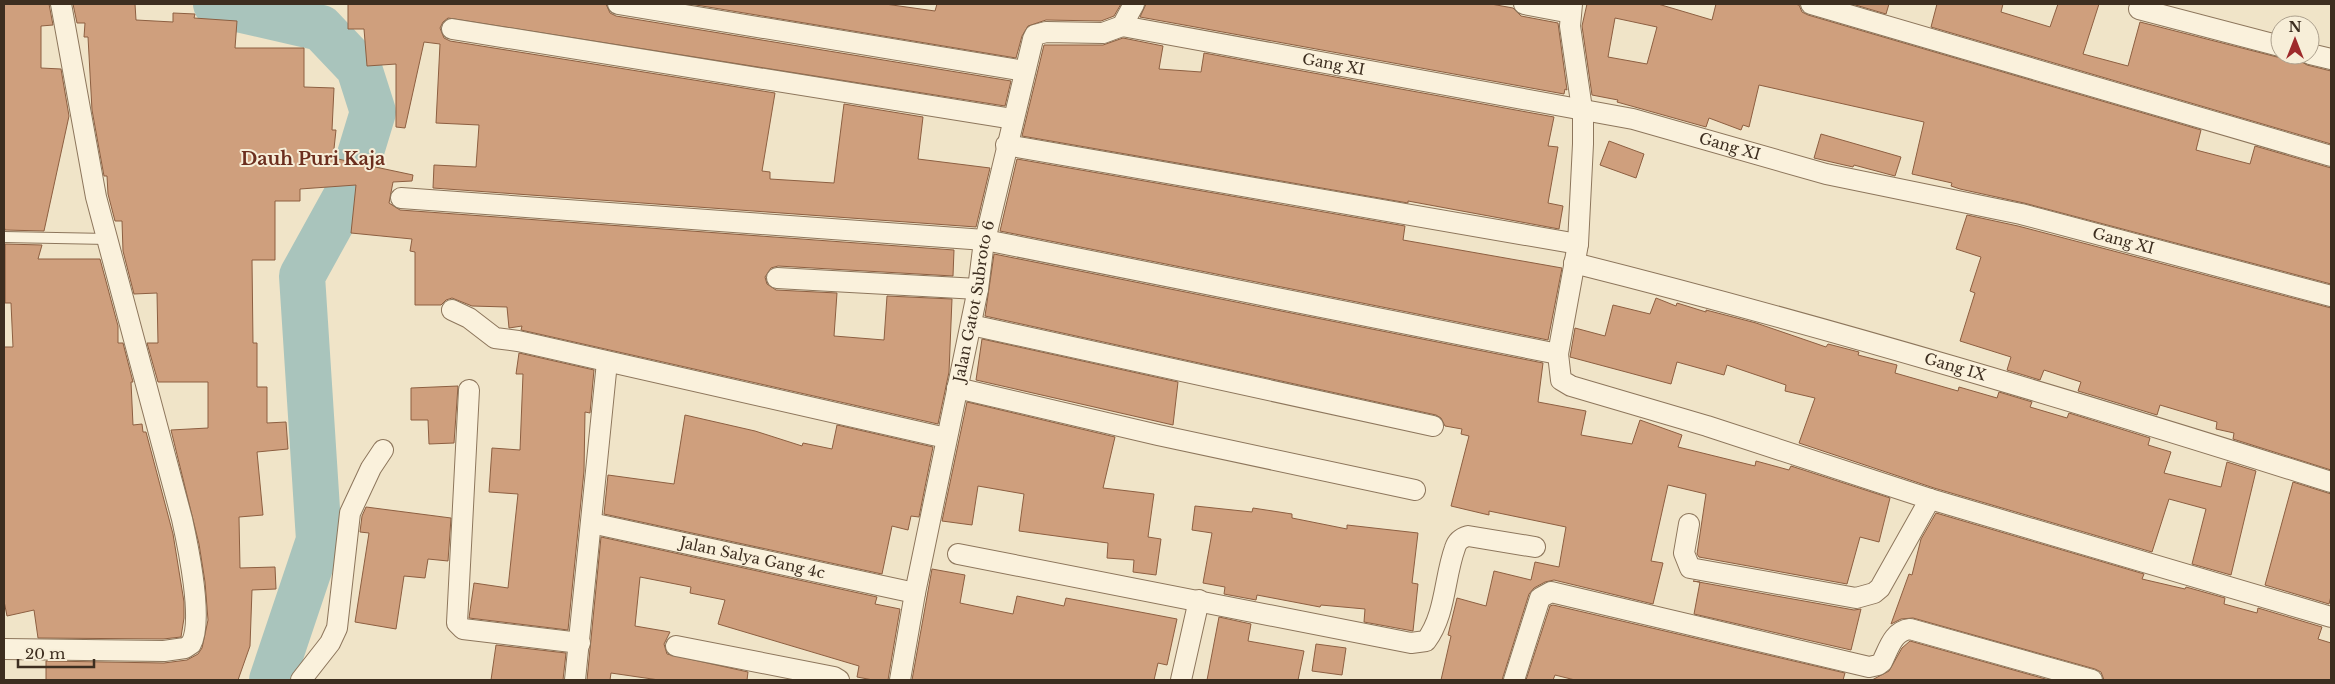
<svg xmlns="http://www.w3.org/2000/svg" width="2335" height="684" font-family="'Libre Baskerville',serif">
<style>
.lines{fill:none;stroke-linecap:round;stroke-linejoin:round}
.river{stroke:#a9c4bc;stroke-width:46}
.building{fill:#cf9f7d;stroke:#8d5f41;fill-rule:evenodd}
.lane-casing{stroke:#8d765c;stroke-width:12}
.street-casing{stroke:#8d765c;stroke-width:22}
.lane{stroke:#faf1dc;stroke-width:10}
.street{stroke:#faf1dc;stroke-width:20}
.labels{text-anchor:middle;stroke-width:4;stroke-linejoin:round;paint-order:stroke}
.street-label{font-size:15px;fill:#3d2e20;stroke:#f7eed8}
.quarter-label{font-size:18px;font-weight:bold;fill:#6b2e1e;stroke:#f7eed8}
</style>
<rect width="100%" height="100%" fill="#f0e4c8"/>
<g class="lines">
<path class="river" d="M 216,4 L 321,28 L 359,68 L 373,112 L 349,191 L 302,276 L 319,540 L 272,680"/>
</g>
<g class="building">
<path d="M 4,4 L 49,4 L 53,25 L 41,26 L 41,68 L 61,69 L 69,116 L 44,231 L 5,230 L 4,226 Z"/>
<path d="M 73,4 L 135,4 L 136,20 L 173,22 L 173,13 L 195,14 L 194,18 L 237,21 L 235,48 L 304,48 L 304,87 L 334,88 L 332,130 L 336,130 L 333,158 L 413,175 L 412,181 L 393,182 L 389,203 L 400,210 L 954,250 L 953,276 L 778,266 L 771,268 L 765,277 L 767,284 L 776,290 L 837,293 L 834,336 L 884,340 L 887,296 L 952,299 L 949,372 L 938,424 L 521,330 L 522,326 L 509,328 L 507,307 L 472,306 L 452,298 L 446,300 L 441,305 L 415,305 L 415,252 L 410,251 L 412,239 L 351,233 L 356,185 L 300,189 L 300,201 L 275,201 L 275,260 L 252,260 L 253,343 L 257,343 L 257,387 L 267,387 L 267,423 L 286,422 L 288,449 L 257,452 L 263,515 L 239,517 L 240,568 L 275,567 L 276,589 L 252,590 L 250,646 L 238,680 L 46,680 L 46,661 L 164,663 L 187,660 L 198,654 L 202,648 L 208,620 L 205,582 L 199,544 L 171,430 L 208,428 L 208,382 L 158,382 L 147,343 L 158,343 L 157,293 L 134,294 L 123,251 L 122,221 L 115,221 L 108,194 L 107,176 L 104,176 L 92,110 L 88,37 L 84,37 L 85,23 L 77,23 Z"/>
<path d="M 348,4 L 606,4 L 610,13 L 616,16 L 1011,81 L 1005,106 L 448,18 L 443,22 L 440,28 L 444,38 L 450,41 L 775,93 L 762,171 L 770,172 L 770,179 L 834,183 L 844,104 L 923,117 L 918,159 L 990,168 L 976,227 L 433,188 L 434,165 L 476,167 L 479,125 L 436,123 L 440,44 L 424,42 L 405,128 L 396,127 L 396,64 L 367,66 L 364,29 L 348,29 Z"/>
<path d="M 690,4 L 885,4 L 935,11 L 937,4 L 1121,4 L 1114,16 L 1101,21 L 1046,20 L 1028,26 L 1022,36 L 1016,58 Z"/>
<path d="M 1146,4 L 1491,4 L 1513,8 L 1521,16 L 1558,23 L 1567,90 L 1565,89 L 1564,94 L 1140,17 Z"/>
<path d="M 1587,4 L 1658,4 L 1712,20 L 1716,4 L 1794,4 L 1799,5 L 1802,12 L 1808,15 L 2201,130 L 2196,150 L 2250,164 L 2255,146 L 2331,168 L 2331,284 L 2024,203 L 1960,189 L 1951,186 L 1952,183 L 1912,174 L 1924,122 L 1759,85 L 1749,127 L 1743,125 L 1741,130 L 1709,118 L 1706,127 L 1617,102 L 1618,100 L 1592,95 L 1582,26 ZM 1615,18 L 1657,27 L 1647,64 L 1608,57 Z"/>
<path d="M 1852,4 L 1889,4 L 1886,14 Z"/>
<path d="M 1937,4 L 2003,4 L 2001,12 L 2050,27 L 2058,4 L 2099,4 L 2083,54 L 2128,66 L 2140,22 L 2277,57 L 2287,55 L 2299,56 L 2302,62 L 2307,65 L 2331,71 L 2331,144 L 1931,27 Z"/>
<path d="M 1123,38 L 1163,46 L 1159,69 L 1201,72 L 1204,53 L 1554,117 L 1548,146 L 1558,147 L 1548,203 L 1563,206 L 1559,229 L 1408,201 L 1408,203 L 1022,136 L 1044,45 L 1103,45 Z"/>
<path d="M 1821,134 L 1901,157 L 1895,176 L 1854,165 L 1853,167 L 1814,158 Z"/>
<path d="M 1609,141 L 1644,154 L 1636,178 L 1600,165 Z"/>
<path d="M 1017,159 L 1405,226 L 1403,240 L 1562,268 L 1548,340 L 1000,231 Z"/>
<path d="M 1967,215 L 2018,226 L 2331,308 L 2331,470 L 2233,439 L 2234,433 L 2216,429 L 2217,422 L 2160,405 L 2157,415 L 2078,391 L 2081,382 L 2044,370 L 2040,380 L 2007,370 L 2011,357 L 1960,341 L 1975,293 L 1970,291 L 1981,257 L 1956,249 Z"/>
<path d="M 5,244 L 42,245 L 38,259 L 100,259 L 118,326 L 118,343 L 123,343 L 133,382 L 131,382 L 133,425 L 142,424 L 143,432 L 146,432 L 173,534 L 184,602 L 184,618 L 181,637 L 163,639 L 38,638 L 34,610 L 7,616 L 4,601 L 4,347 L 13,347 L 11,303 L 5,303 Z"/>
<path d="M 994,254 L 1543,363 L 1538,402 L 1586,411 L 1581,435 L 1632,444 L 1640,420 L 1682,435 L 1678,447 L 1755,466 L 1756,461 L 1789,470 L 1791,466 L 1890,498 L 1879,542 L 1860,537 L 1847,584 L 1699,557 L 1697,554 L 1706,494 L 1668,485 L 1651,561 L 1663,563 L 1653,604 L 1554,580 L 1545,582 L 1534,588 L 1529,594 L 1502,680 L 1441,680 L 1451,636 L 1448,635 L 1457,598 L 1486,606 L 1494,571 L 1531,580 L 1535,562 L 1559,567 L 1566,527 L 1489,511 L 1489,515 L 1451,506 L 1469,436 L 1461,434 L 1462,429 L 1445,426 L 1441,418 L 1436,415 L 985,316 Z"/>
<path d="M 1656,298 L 1676,306 L 1677,303 L 1706,312 L 1706,310 L 1756,323 L 1826,347 L 1828,344 L 1859,352 L 1858,355 L 1897,365 L 1895,373 L 1958,391 L 1959,387 L 1997,398 L 1999,392 L 2032,402 L 2030,407 L 2067,418 L 2069,413 L 2150,438 L 2148,445 L 2171,452 L 2164,473 L 2221,487 L 2227,462 L 2256,471 L 2231,575 L 2192,564 L 2206,509 L 2169,499 L 2152,552 L 1934,488 L 1799,443 L 1815,398 L 1785,391 L 1786,385 L 1727,365 L 1724,375 L 1677,362 L 1671,384 L 1570,357 L 1575,328 L 1605,336 L 1613,305 L 1650,314 Z"/>
<path d="M 982,339 L 1178,382 L 1173,425 L 976,380 Z"/>
<path d="M 519,353 L 594,370 L 590,413 L 585,412 L 584,471 L 568,630 L 469,618 L 474,583 L 508,588 L 518,494 L 489,492 L 492,448 L 520,450 L 523,374 L 516,374 Z"/>
<path d="M 458,386 L 454,443 L 429,444 L 428,420 L 411,420 L 411,388 Z"/>
<path d="M 967,402 L 1115,437 L 1103,488 L 1154,494 L 1148,537 L 1161,539 L 1156,575 L 1133,572 L 1134,560 L 1107,558 L 1108,543 L 1019,531 L 1024,494 L 978,486 L 972,525 L 942,521 Z"/>
<path d="M 685,415 L 755,431 L 802,446 L 803,443 L 832,449 L 837,425 L 933,447 L 919,517 L 911,516 L 908,530 L 892,526 L 882,574 L 604,514 L 608,475 L 674,484 Z"/>
<path d="M 2293,482 L 2331,494 L 2331,596 L 2329,604 L 2265,585 Z"/>
<path d="M 1195,506 L 1252,512 L 1253,508 L 1292,514 L 1292,518 L 1347,529 L 1347,525 L 1418,533 L 1412,583 L 1418,584 L 1413,631 L 1364,622 L 1365,609 L 1321,605 L 1320,607 L 1257,595 L 1256,600 L 1224,594 L 1225,587 L 1203,583 L 1212,533 L 1192,530 Z"/>
<path d="M 366,507 L 451,518 L 448,561 L 428,559 L 425,578 L 404,576 L 396,629 L 355,622 L 369,533 L 360,532 L 362,516 Z"/>
<path d="M 1936,513 L 2144,574 L 2142,579 L 2185,589 L 2186,587 L 2225,598 L 2224,604 L 2257,613 L 2258,608 L 2322,627 L 2318,639 L 2331,643 L 2331,680 L 2104,680 L 2101,672 L 2095,669 L 1913,618 L 1901,619 L 1891,624 L 1909,574 L 1912,575 L 1921,539 Z"/>
<path d="M 601,537 L 877,597 L 875,604 L 900,609 L 888,680 L 873,680 L 857,677 L 859,666 L 718,624 L 725,600 L 690,593 L 691,587 L 640,577 L 635,626 L 670,632 L 664,644 L 667,654 L 748,672 L 747,680 L 659,680 L 611,673 L 610,680 L 587,680 Z"/>
<path d="M 932,569 L 965,575 L 960,603 L 1013,614 L 1017,596 L 1064,606 L 1066,598 L 1177,619 L 1167,665 L 1158,663 L 1154,680 L 912,680 Z"/>
<path d="M 1693,581 L 1854,610 L 1861,609 L 1851,650 L 1694,614 L 1700,582 Z"/>
<path d="M 1553,605 L 1845,673 L 1843,680 L 1575,680 L 1555,675 L 1553,680 L 1526,680 L 1550,606 Z"/>
<path d="M 1219,617 L 1251,624 L 1248,641 L 1304,651 L 1298,680 L 1207,680 Z"/>
<path d="M 1910,641 L 2049,680 L 1872,680 L 1889,671 L 1902,648 Z"/>
<path d="M 1316,644 L 1346,648 L 1342,675 L 1312,671 Z"/>
<path d="M 496,645 L 566,653 L 563,680 L 491,680 Z"/>
</g>
<g class="lines">
<defs>
<path id="lane" d="M 4,237 L 108,239"/>
<g id="street">
<path d="M 618,4 L 1025,71"/>
<path d="M 1524,4 L 1571,13"/>
<path d="M 1811,4 L 2331,156"/>
<path d="M 2139,9 L 2280,46"/>
<path id="s1" d="M 1122,26 L 1633,119 L 1826,174 L 2021,214 L 2331,296"/>
<path d="M 452,29 L 1013,119"/>
<path d="M 2310,54 L 2331,59"/>
<path d="M 1006,145 L 1578,244"/>
<path d="M 401,198 L 985,240 L 1558,354 L 1578,244 L 1583,144 L 1583,116 L 1570,26 L 1572,4"/>
<path id="s2" d="M 1574,263 C 1829,327 2081,403 2331,482"/>
<path d="M 777,278 L 978,289"/>
<path d="M 452,310 L 469,318 L 495,338 L 518,341 L 946,438"/>
<path d="M 971,325 L 1433,426"/>
<path d="M 1558,354 L 1561,380 L 1571,386 L 1707,426 L 1930,499 L 2331,617"/>
<path d="M 957,388 L 1158,435 L 1415,490"/>
<path d="M 469,390 L 457,623 L 463,629 L 580,643"/>
<path id="s3" d="M 591,523 L 915,593"/>
<path d="M 1689,524 L 1684,553 L 1690,568 L 1856,598 L 1874,593 L 1880,588 L 1930,499"/>
<path d="M 958,554 L 1411,643 L 1426,641 C 1446,614 1444,578 1455,548 C 1457,541 1461,538 1468,536 L 1535,547"/>
<path d="M 676,646 L 834,677 L 839,680"/>
<path d="M 4,649 L 164,651 L 185,648 L 191,644 C 204,621 188,546 182,519 L 96,197 L 61,4"/>
<path d="M 301,680 L 330,643 L 337,628 L 350,513 L 371,468 L 383,450"/>
<path d="M 575,680 L 607,362"/>
<path id="s4" d="M 900,680 L 915,593 L 978,289 L 983,249 L 1033,39 L 1035,35 L 1046,32 L 1103,33 L 1122,26 L 1134,4"/>
<path d="M 1181,680 L 1199,600"/>
<path d="M 1514,680 L 1540,598 L 1551,592 L 1869,667 L 1878,665 L 1882,662 C 1889,648 1893,631 1910,629 L 2092,680"/>
</g>
</defs>
<use href="#lane" class="lane-casing"/>
<use href="#street" class="street-casing"/>
<use href="#lane" class="lane"/>
<use href="#street" class="street"/>
</g>
<g class="labels">
<g class="street-label">
<text dy="5" stroke="none"><textPath href="#s1" startOffset="215">Gang XI</textPath></text>
<text dy="5" stroke="none"><textPath href="#s1" startOffset="620">Gang XI</textPath></text>
<text dy="5" stroke="none"><textPath href="#s1" startOffset="1025">Gang XI</textPath></text>
<text dy="5" stroke="none"><textPath href="#s4" startOffset="386">Jalan Gatot Subroto 6</textPath></text>
<text dy="5" stroke="none"><textPath href="#s2" startOffset="395">Gang IX</textPath></text>
<text dy="5" stroke="none"><textPath href="#s3" startOffset="165">Jalan Salya Gang 4c</textPath></text>
</g>
<g class="quarter-label">
<text x="313" y="165">Dauh Puri Kaja</text>
</g>
</g>
<rect width="2335" height="684" fill="none" stroke="#3d2e20" stroke-width="10"/>
<g transform="translate(2295 40)"><circle r="24" fill="#f7eed8" stroke="#ada18e"/>
<path d="M0-4L9 19L0 12L-9 19Z" fill="#9e2a2b"/>
<text y="-8" font-size="14" font-weight="bold" text-anchor="middle" fill="#3d2e20">N</text>
</g>
<path d="M18 659v8h76v-8" fill="none" stroke="#3d2e20" stroke-width="2.5"/>
<text x="25" y="659" font-size="15" fill="#3d2e20" stroke="#f7eed8" stroke-width="4" paint-order="stroke">20 m</text>
</svg>
